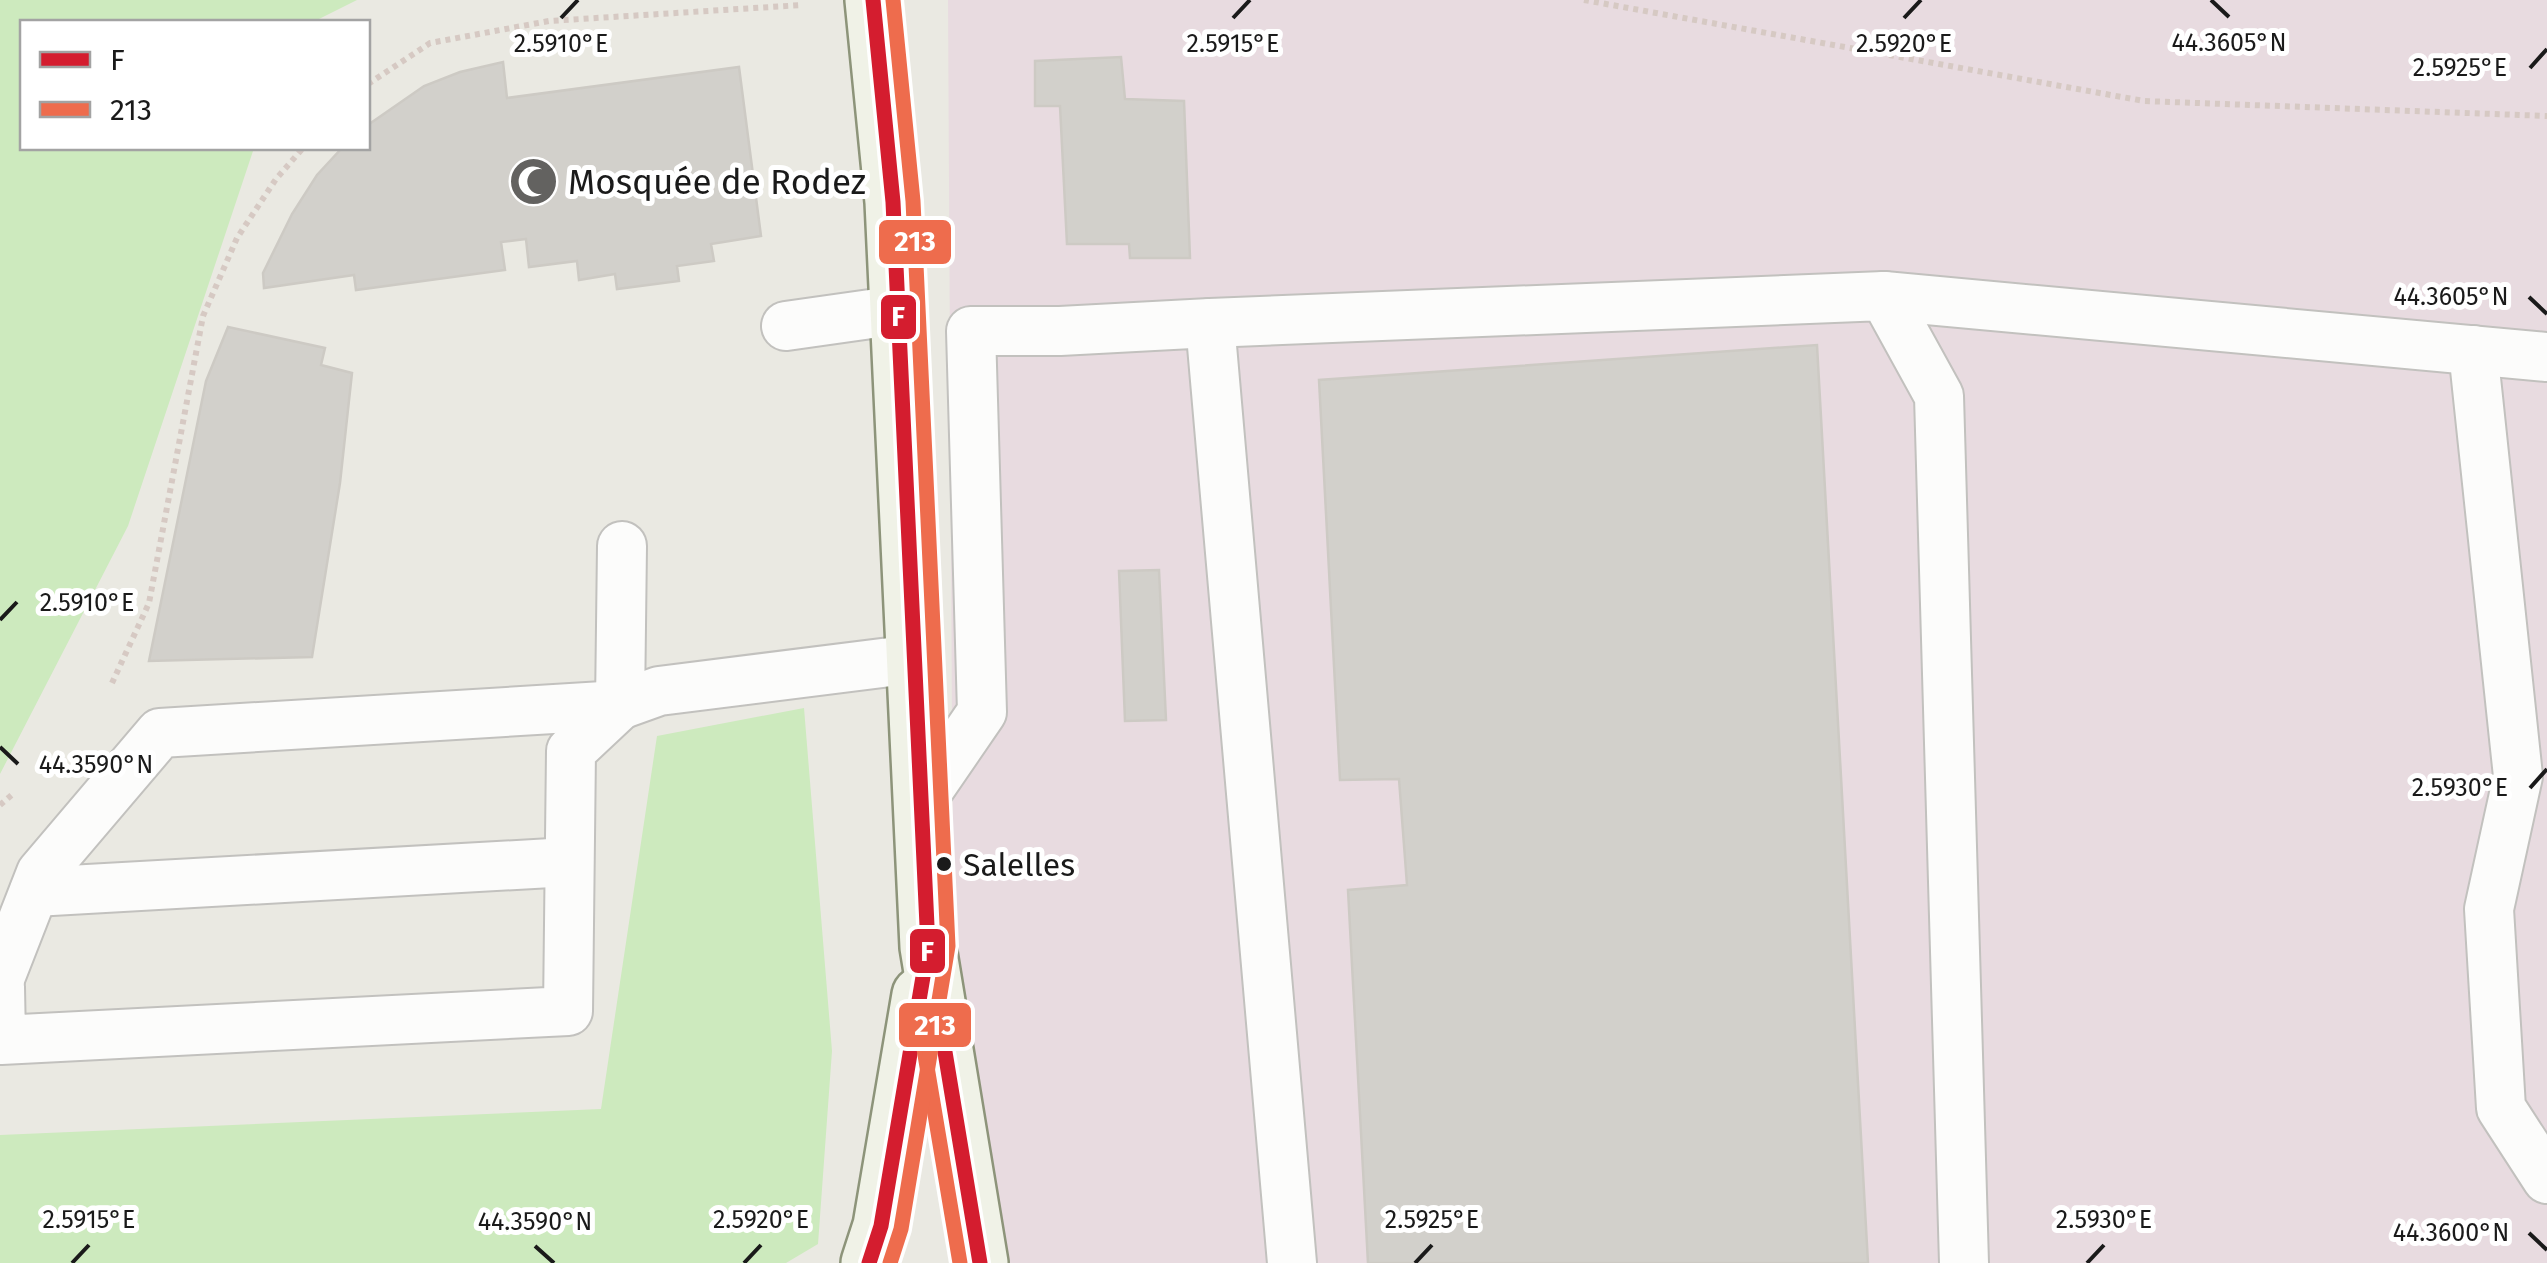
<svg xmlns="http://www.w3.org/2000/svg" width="2547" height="1263" font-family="'Fira Sans',sans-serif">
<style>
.industrial{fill:#e8dbe0}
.grass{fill:#cdeabe}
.building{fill:#d2d0cb;stroke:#cdcac4;stroke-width:2.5}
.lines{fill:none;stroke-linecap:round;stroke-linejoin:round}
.lane-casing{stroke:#c2c1be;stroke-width:52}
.secondary-casing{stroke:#8d947a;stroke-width:60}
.path{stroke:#d6c9c3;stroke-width:6;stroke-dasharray:5 5;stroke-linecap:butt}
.lane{stroke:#fcfcfb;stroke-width:48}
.secondary{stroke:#f0f2e7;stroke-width:55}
.bus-1-casing{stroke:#fff;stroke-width:22}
.bus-2-casing{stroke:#fff;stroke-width:22}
.bus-1{stroke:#d41d2f;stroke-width:15}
.bus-2{stroke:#ee6c4d;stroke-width:15}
.ticks{fill:none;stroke:#1a1a1a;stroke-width:4}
.bus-dot{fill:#1a1a1a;stroke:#fff;stroke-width:4}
.labels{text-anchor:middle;stroke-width:10;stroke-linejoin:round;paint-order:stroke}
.bus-label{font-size:32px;fill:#1a1a1a;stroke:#fff;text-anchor:start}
.poi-label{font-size:35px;fill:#1a1a1a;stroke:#fff;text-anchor:start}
.ticks-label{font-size:25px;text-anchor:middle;fill:#1a1a1a;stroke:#fff;stroke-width:10;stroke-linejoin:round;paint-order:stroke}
.line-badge{stroke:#fff;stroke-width:4}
.badge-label{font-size:28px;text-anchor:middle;font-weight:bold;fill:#fff}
</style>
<rect width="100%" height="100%" fill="#eae9e2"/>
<path class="industrial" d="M 948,0 L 2547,0 L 2547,1263 L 955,1263 Z"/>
<g class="grass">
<path d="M 0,0 L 357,0 L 313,22 L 22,22 L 22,148 L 254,148 L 128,526 L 0,774 Z"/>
<path d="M 804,708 L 832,1051 L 818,1244 L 786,1263 L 0,1263 L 0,1135 L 601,1109 L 657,736 Z"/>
</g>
<g class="building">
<path d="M 1121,57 L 1125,99 L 1184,101 L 1190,258 L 1130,258 L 1129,244 L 1067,244 L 1060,106 L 1035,106 L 1035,61 Z"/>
<path d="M 503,62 L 507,98 L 739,67 L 761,236 L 711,244 L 714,261 L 677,266 L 679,281 L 617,289 L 615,274 L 579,280 L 577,261 L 529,267 L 526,239 L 501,242 L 505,270 L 356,290 L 354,275 L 264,288 L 263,273 L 292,214 L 317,175 L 342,148 L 368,148 L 368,125 L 424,86 L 460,72 Z"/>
<path d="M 228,327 L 325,348 L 321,365 L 352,373 L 340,483 L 312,657 L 149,661 L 206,381 Z"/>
<path d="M 1817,345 L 1868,1263 L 1368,1263 L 1348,890 L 1407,885 L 1399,779 L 1340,780 L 1319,380 Z"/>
<path d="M 1159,570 L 1166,720 L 1125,721 L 1119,571 Z"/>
</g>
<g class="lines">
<defs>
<g id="lane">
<path d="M 1884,296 L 2547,357"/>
<path d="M 1210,323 L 1884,296 L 1939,396 L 1964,1263"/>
<path d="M 786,326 L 899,310"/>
<path d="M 2473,350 L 2518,776 L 2489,909 L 2501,1108 L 2547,1179"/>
<path d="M 921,801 L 982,712 L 971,331 L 1060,331 L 1210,323 L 1292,1263"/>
<path d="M 34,892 L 569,862"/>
<path d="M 0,978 L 41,873 L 160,733 L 620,705 L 659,691 L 914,659"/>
<path d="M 0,987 L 1,1040 L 568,1011 L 571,751 L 620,705 L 622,546"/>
</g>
<g id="secondary">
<path d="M 873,0 L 893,202 L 928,947 L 980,1263"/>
<path d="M 869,1263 L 881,1226 L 920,995"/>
</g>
</defs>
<use href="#lane" class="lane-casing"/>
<use href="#secondary" class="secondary-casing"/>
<g class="path">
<path d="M 1584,0 L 2144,101 L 2547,116"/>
<path d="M 368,84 L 430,43 L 549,21 L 802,5"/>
<path d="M 112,683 L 149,603 L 203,316 L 237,238 L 276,179 L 303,148"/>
<path d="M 0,805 L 14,793"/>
</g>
<use href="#lane" class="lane"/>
<use href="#secondary" class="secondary"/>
<defs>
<g id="bus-1">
<path d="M 944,1046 L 980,1263"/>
<path d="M 869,1263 L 881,1226 L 928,947 L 893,202 L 873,0"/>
</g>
<g id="bus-2">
<path d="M 924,1049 L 960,1263"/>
<path d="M 890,1263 L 901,1229 L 948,946 L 913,201 L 893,0"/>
</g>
</defs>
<use href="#bus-1" class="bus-1-casing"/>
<use href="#bus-2" class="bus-2-casing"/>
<use href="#bus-1" class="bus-1"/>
<use href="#bus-2" class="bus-2"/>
</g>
<path class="ticks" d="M 2211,0 L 2229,17M 561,18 L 578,0M 1233,18 L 1250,0M 1904,18 L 1921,0M 2530,68 L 2547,49M 2529,297 L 2547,314M 0,620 L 17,602M 0,747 L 18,764M 2530,788 L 2547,769M 2529,1233 L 2547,1250M 535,1246 L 554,1263M 72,1263 L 89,1245M 744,1263 L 761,1245M 1415,1263 L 1432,1245M 2087,1263 L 2104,1245"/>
<defs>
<symbol id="mosque-disc" viewBox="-11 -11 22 22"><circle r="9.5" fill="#636260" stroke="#fff"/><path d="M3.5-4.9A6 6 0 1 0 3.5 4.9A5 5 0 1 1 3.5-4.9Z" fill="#fff"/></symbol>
</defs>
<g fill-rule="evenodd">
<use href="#mosque-disc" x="506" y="154" width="55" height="55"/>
</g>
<circle class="bus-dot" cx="944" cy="864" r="9"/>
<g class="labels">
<g class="bus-label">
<text x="963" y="876">Salelles</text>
</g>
<g class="poi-label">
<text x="568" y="194">Mosquée de Rodez</text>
</g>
</g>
<g class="ticks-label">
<text x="2229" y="51">44.3605°N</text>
<text x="561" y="52">2.5910°E</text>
<text x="1233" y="52">2.5915°E</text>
<text x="1904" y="52">2.5920°E</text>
<text x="2460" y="76">2.5925°E</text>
<text x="2451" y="305">44.3605°N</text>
<text x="87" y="611">2.5910°E</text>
<text x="96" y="773">44.3590°N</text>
<text x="2460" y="796">2.5930°E</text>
<text x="89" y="1228">2.5915°E</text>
<text x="761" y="1228">2.5920°E</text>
<text x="1432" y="1228">2.5925°E</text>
<text x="2104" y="1228">2.5930°E</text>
<text x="535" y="1230">44.3590°N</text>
<text x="2451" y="1241">44.3600°N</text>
</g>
<g class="line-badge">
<rect x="877" y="218" width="76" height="48" rx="10" fill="#ee6c4d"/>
<rect x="879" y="293" width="39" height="48" rx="10" fill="#d41d2f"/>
<rect x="908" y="927" width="39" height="48" rx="10" fill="#d41d2f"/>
<rect x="897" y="1001" width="76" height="48" rx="10" fill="#ee6c4d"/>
</g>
<g class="badge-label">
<text x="915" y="251">213</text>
<text x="898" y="326">F</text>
<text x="927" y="961">F</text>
<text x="935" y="1035">213</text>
</g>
<rect x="20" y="20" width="350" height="130" fill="#ffffff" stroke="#a3a3a3" stroke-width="2.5"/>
<rect x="40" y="52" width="50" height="15" fill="#d41d2f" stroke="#a3a3a3" stroke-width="2.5"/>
<text x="110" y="70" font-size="30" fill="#1a1a1a">F</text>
<rect x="40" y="102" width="50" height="15" fill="#ee6c4d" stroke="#a3a3a3" stroke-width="2.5"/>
<text x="110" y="120" font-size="30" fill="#1a1a1a">213</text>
</svg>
